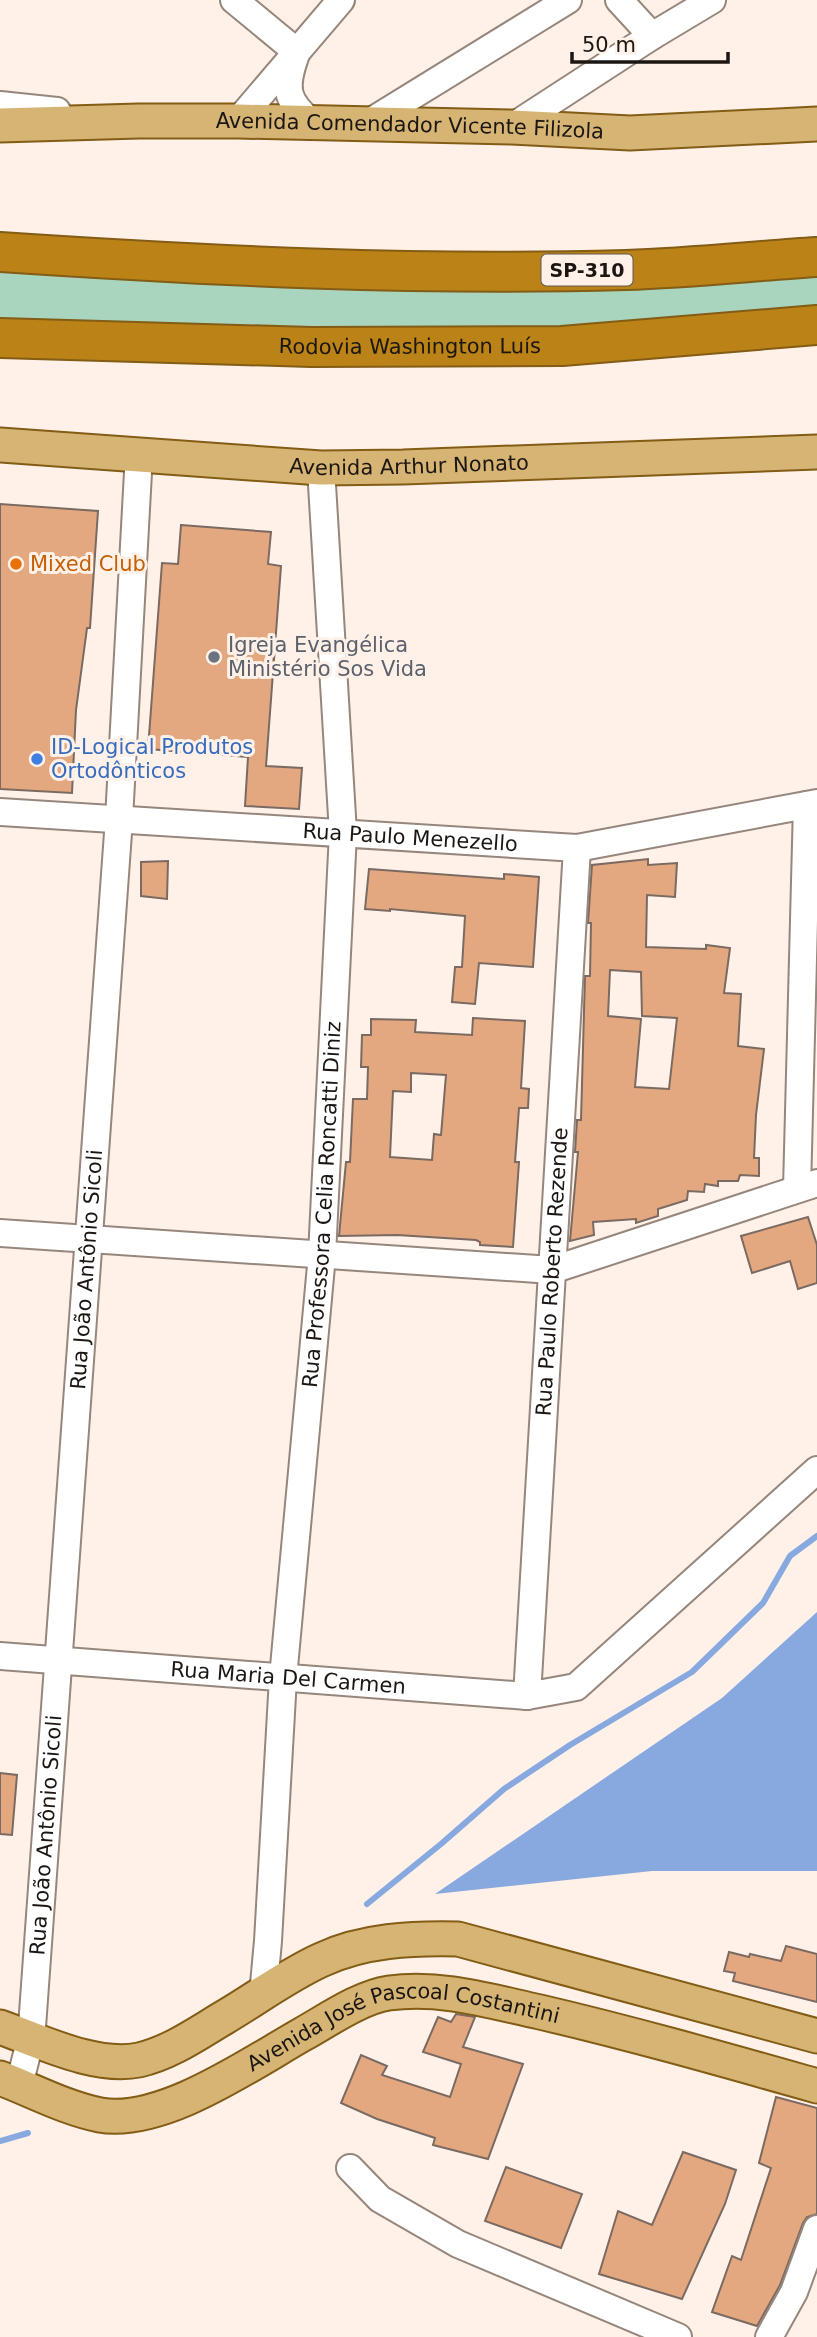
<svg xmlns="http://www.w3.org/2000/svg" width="817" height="2337" font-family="'DejaVu Sans',sans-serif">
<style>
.green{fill:#a9d4be}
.water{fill:#87a9df}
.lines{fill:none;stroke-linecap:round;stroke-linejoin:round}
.stream{stroke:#87a9df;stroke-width:6}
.building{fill:#e4a881;stroke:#7a6a61;stroke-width:2;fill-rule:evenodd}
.minor-casing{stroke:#96867c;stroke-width:30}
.major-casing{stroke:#835c15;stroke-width:37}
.highway-casing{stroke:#835c15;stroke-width:42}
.minor{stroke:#fff;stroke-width:26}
.major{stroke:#d6b474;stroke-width:33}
.highway{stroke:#ba8217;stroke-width:38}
.food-dot{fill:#e8710a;stroke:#fff1e8;stroke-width:2.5}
.worship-dot{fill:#6b7280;stroke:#fff1e8;stroke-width:2.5}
.shop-dot{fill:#3f7fe0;stroke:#fff1e8;stroke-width:2.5}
.labels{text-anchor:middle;stroke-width:6;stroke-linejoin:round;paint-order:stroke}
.shield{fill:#fff1e8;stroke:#605852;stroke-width:2}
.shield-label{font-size:19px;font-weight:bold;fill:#1c1612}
.street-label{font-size:21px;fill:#1c1612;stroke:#fff1e8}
.food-label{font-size:21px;fill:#c56008;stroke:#fff1e8;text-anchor:start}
.worship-label{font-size:21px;fill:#5b616d;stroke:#fff1e8;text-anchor:start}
.shop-label{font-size:21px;fill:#366cbe;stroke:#fff1e8;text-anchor:start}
</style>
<rect width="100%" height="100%" fill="#fff1e8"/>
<path class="green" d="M 0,262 L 817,268 L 817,314 L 563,333 L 0,324 Z"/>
<path class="water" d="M 817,1612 L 817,1871 L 652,1871 L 435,1894 L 722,1698 Z"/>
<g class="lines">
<g class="stream">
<path d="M 367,1904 L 441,1844 L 504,1789 L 570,1745 L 692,1672 L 763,1603 L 790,1556 L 817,1536"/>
<path d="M 0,2141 L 28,2133"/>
</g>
</g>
<g class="building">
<path d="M 0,504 L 98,511 L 90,628 L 87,628 L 76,710 L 72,793 L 0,789 Z"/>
<path d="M 181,525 L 271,532 L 268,564 L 281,566 L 266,766 L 302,768 L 299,809 L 245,806 L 248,757 L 148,749 L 162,563 L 178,564 Z"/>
<path d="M 648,859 L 648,865 L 677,863 L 675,897 L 647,895 L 646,947 L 706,949 L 706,945 L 730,948 L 724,993 L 741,994 L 738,1046 L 764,1049 L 756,1115 L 754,1158 L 759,1158 L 759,1176 L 740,1175 L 738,1181 L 718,1181 L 718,1186 L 705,1184 L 704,1192 L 688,1191 L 687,1200 L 658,1209 L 658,1216 L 636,1223 L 636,1219 L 593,1222 L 594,1235 L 570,1241 L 578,1152 L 575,1152 L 577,1120 L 581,1120 L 585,976 L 590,976 L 591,923 L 588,923 L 592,865 ZM 610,970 L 641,972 L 642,1016 L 677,1018 L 669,1089 L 635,1087 L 641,1019 L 608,1016 Z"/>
<path d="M 168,861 L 167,899 L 141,896 L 141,862 Z"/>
<path d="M 369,869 L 504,879 L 504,874 L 539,877 L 533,967 L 479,963 L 475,1004 L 452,1002 L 455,967 L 462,967 L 465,916 L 390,909 L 390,911 L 365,909 Z"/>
<path d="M 473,1018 L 525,1021 L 521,1088 L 529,1089 L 528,1108 L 519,1108 L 515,1162 L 519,1162 L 513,1247 L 480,1245 L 480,1242 L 476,1240 L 397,1235 L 339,1236 L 346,1162 L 350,1162 L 353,1099 L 367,1099 L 368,1067 L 361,1067 L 362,1035 L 371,1035 L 371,1019 L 416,1020 L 415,1032 L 472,1035 ZM 411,1073 L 446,1075 L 441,1135 L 434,1134 L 432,1160 L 390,1157 L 393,1091 L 411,1092 Z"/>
<path d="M 808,1217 L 817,1245 L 817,1283 L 798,1289 L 790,1261 L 752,1273 L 741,1236 Z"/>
<path d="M 0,1773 L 17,1775 L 12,1835 L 0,1834 Z"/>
<path d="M 786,1946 L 817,1954 L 817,2002 L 733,1981 L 735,1973 L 724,1971 L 729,1952 L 749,1957 L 750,1954 L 781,1961 Z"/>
<path d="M 456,2014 L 475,2017 L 463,2047 L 523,2064 L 488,2159 L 433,2145 L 435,2138 L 377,2119 L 341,2103 L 361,2055 L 387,2066 L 382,2075 L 450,2097 L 461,2064 L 423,2052 L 438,2017 L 451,2022 Z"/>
<path d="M 776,2097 L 817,2108 L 817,2214 L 807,2217 L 803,2223 L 780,2285 L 757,2326 L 712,2312 L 732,2256 L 741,2260 L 771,2168 L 759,2163 Z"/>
<path d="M 683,2152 L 736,2170 L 725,2204 L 682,2299 L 599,2274 L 618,2211 L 652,2225 Z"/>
<path d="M 506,2167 L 582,2194 L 561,2248 L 485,2221 Z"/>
</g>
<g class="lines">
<defs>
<g id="minor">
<path d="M 234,0 L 297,52"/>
<path d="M 619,0 L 652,36"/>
<path d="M 295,57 C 284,88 286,101 311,122"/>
<path d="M 0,105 L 57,111"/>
<path d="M 238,121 L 341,0"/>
<path d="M 365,125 L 568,0"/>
<path d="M 512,127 L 652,36 L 712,0"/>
<path id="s1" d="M 0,812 L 577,848 L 817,803"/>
<path d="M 797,1189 L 807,805"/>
<path d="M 0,1233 L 552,1270 L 817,1183"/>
<path id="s2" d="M 0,1656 L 527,1696 L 576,1687 L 817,1470"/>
<path id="s3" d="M 527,1696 L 577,848"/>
<path id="s4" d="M 263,1995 L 268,1941 L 283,1678 L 322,1255 L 343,833 L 321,468"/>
<path id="s5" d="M 19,2085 L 31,2038 L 32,2027 L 119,819 L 139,454"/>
<path d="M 350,2168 L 380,2199 L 458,2244 L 678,2337"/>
<path d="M 769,2337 L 794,2292 L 817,2229"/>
</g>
<g id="major">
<path id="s6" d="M 0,125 L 139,121 L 238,121 L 512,127 L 630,133 L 817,124"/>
<path id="s7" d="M 0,445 L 321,468 L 403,467 L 817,452"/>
<path d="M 0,2027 C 40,2041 95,2069 139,2060 C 170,2053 198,2033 225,2017 C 257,1998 288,1975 321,1960 C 363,1940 412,1938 458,1939 L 817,2036"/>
<path id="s8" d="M 0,2078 C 32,2090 65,2108 100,2115 C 162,2126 250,2064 303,2034 C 328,2020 361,1997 389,1993 C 441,1986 489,2001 540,2012 C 634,2034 725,2060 817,2086"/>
</g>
<g id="highway">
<path d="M 0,252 C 208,266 417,276 626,270 C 690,268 754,261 817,257"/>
<path id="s9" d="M 0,338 L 311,347 L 562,346 L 817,325"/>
</g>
</defs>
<use href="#minor" class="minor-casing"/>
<use href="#major" class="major-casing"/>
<use href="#highway" class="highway-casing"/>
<use href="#minor" class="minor"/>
<use href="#major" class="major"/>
<use href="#highway" class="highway"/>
</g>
<circle class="food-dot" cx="16" cy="564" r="7"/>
<circle class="worship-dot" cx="214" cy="657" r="7"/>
<circle class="shop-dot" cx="37" cy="759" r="7"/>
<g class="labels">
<rect class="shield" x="541.5" y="254.5" width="91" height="31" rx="5"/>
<g class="shield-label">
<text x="587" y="277">SP-310</text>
</g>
<g class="street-label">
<text dy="7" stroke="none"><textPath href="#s6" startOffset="410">Avenida Comendador Vicente Filizola</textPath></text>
<text dy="7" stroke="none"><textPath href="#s9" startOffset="410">Rodovia Washington Luís</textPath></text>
<text dy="7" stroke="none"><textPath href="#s7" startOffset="410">Avenida Arthur Nonato</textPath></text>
<text dy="7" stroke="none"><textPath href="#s1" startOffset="411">Rua Paulo Menezello</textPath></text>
<text dy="7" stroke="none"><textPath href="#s4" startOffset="793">Rua Professora Celia Roncatti Diniz</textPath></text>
<text dy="7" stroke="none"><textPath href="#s5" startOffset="819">Rua João Antônio Sicoli</textPath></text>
<text dy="7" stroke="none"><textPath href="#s3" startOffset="425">Rua Paulo Roberto Rezende</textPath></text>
<text dy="7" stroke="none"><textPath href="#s2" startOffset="289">Rua Maria Del Carmen</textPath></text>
<text dy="7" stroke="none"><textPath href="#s5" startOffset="252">Rua João Antônio Sicoli</textPath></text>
<text dy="7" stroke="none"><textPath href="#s8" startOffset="432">Avenida José Pascoal Costantini</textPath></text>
</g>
<g class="food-label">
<text x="30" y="571">Mixed Club</text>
</g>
<g class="worship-label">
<text x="228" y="652">Igreja Evangélica<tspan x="228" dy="24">Ministério Sos Vida</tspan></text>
</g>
<g class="shop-label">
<text x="51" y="754">ID-Logical Produtos<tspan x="51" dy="24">Ortodônticos</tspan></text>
</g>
</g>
<path d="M572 52v10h156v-10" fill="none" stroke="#1c1612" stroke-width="3.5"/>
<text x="582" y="52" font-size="21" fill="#1c1612" stroke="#fff1e8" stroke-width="5" paint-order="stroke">50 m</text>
</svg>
